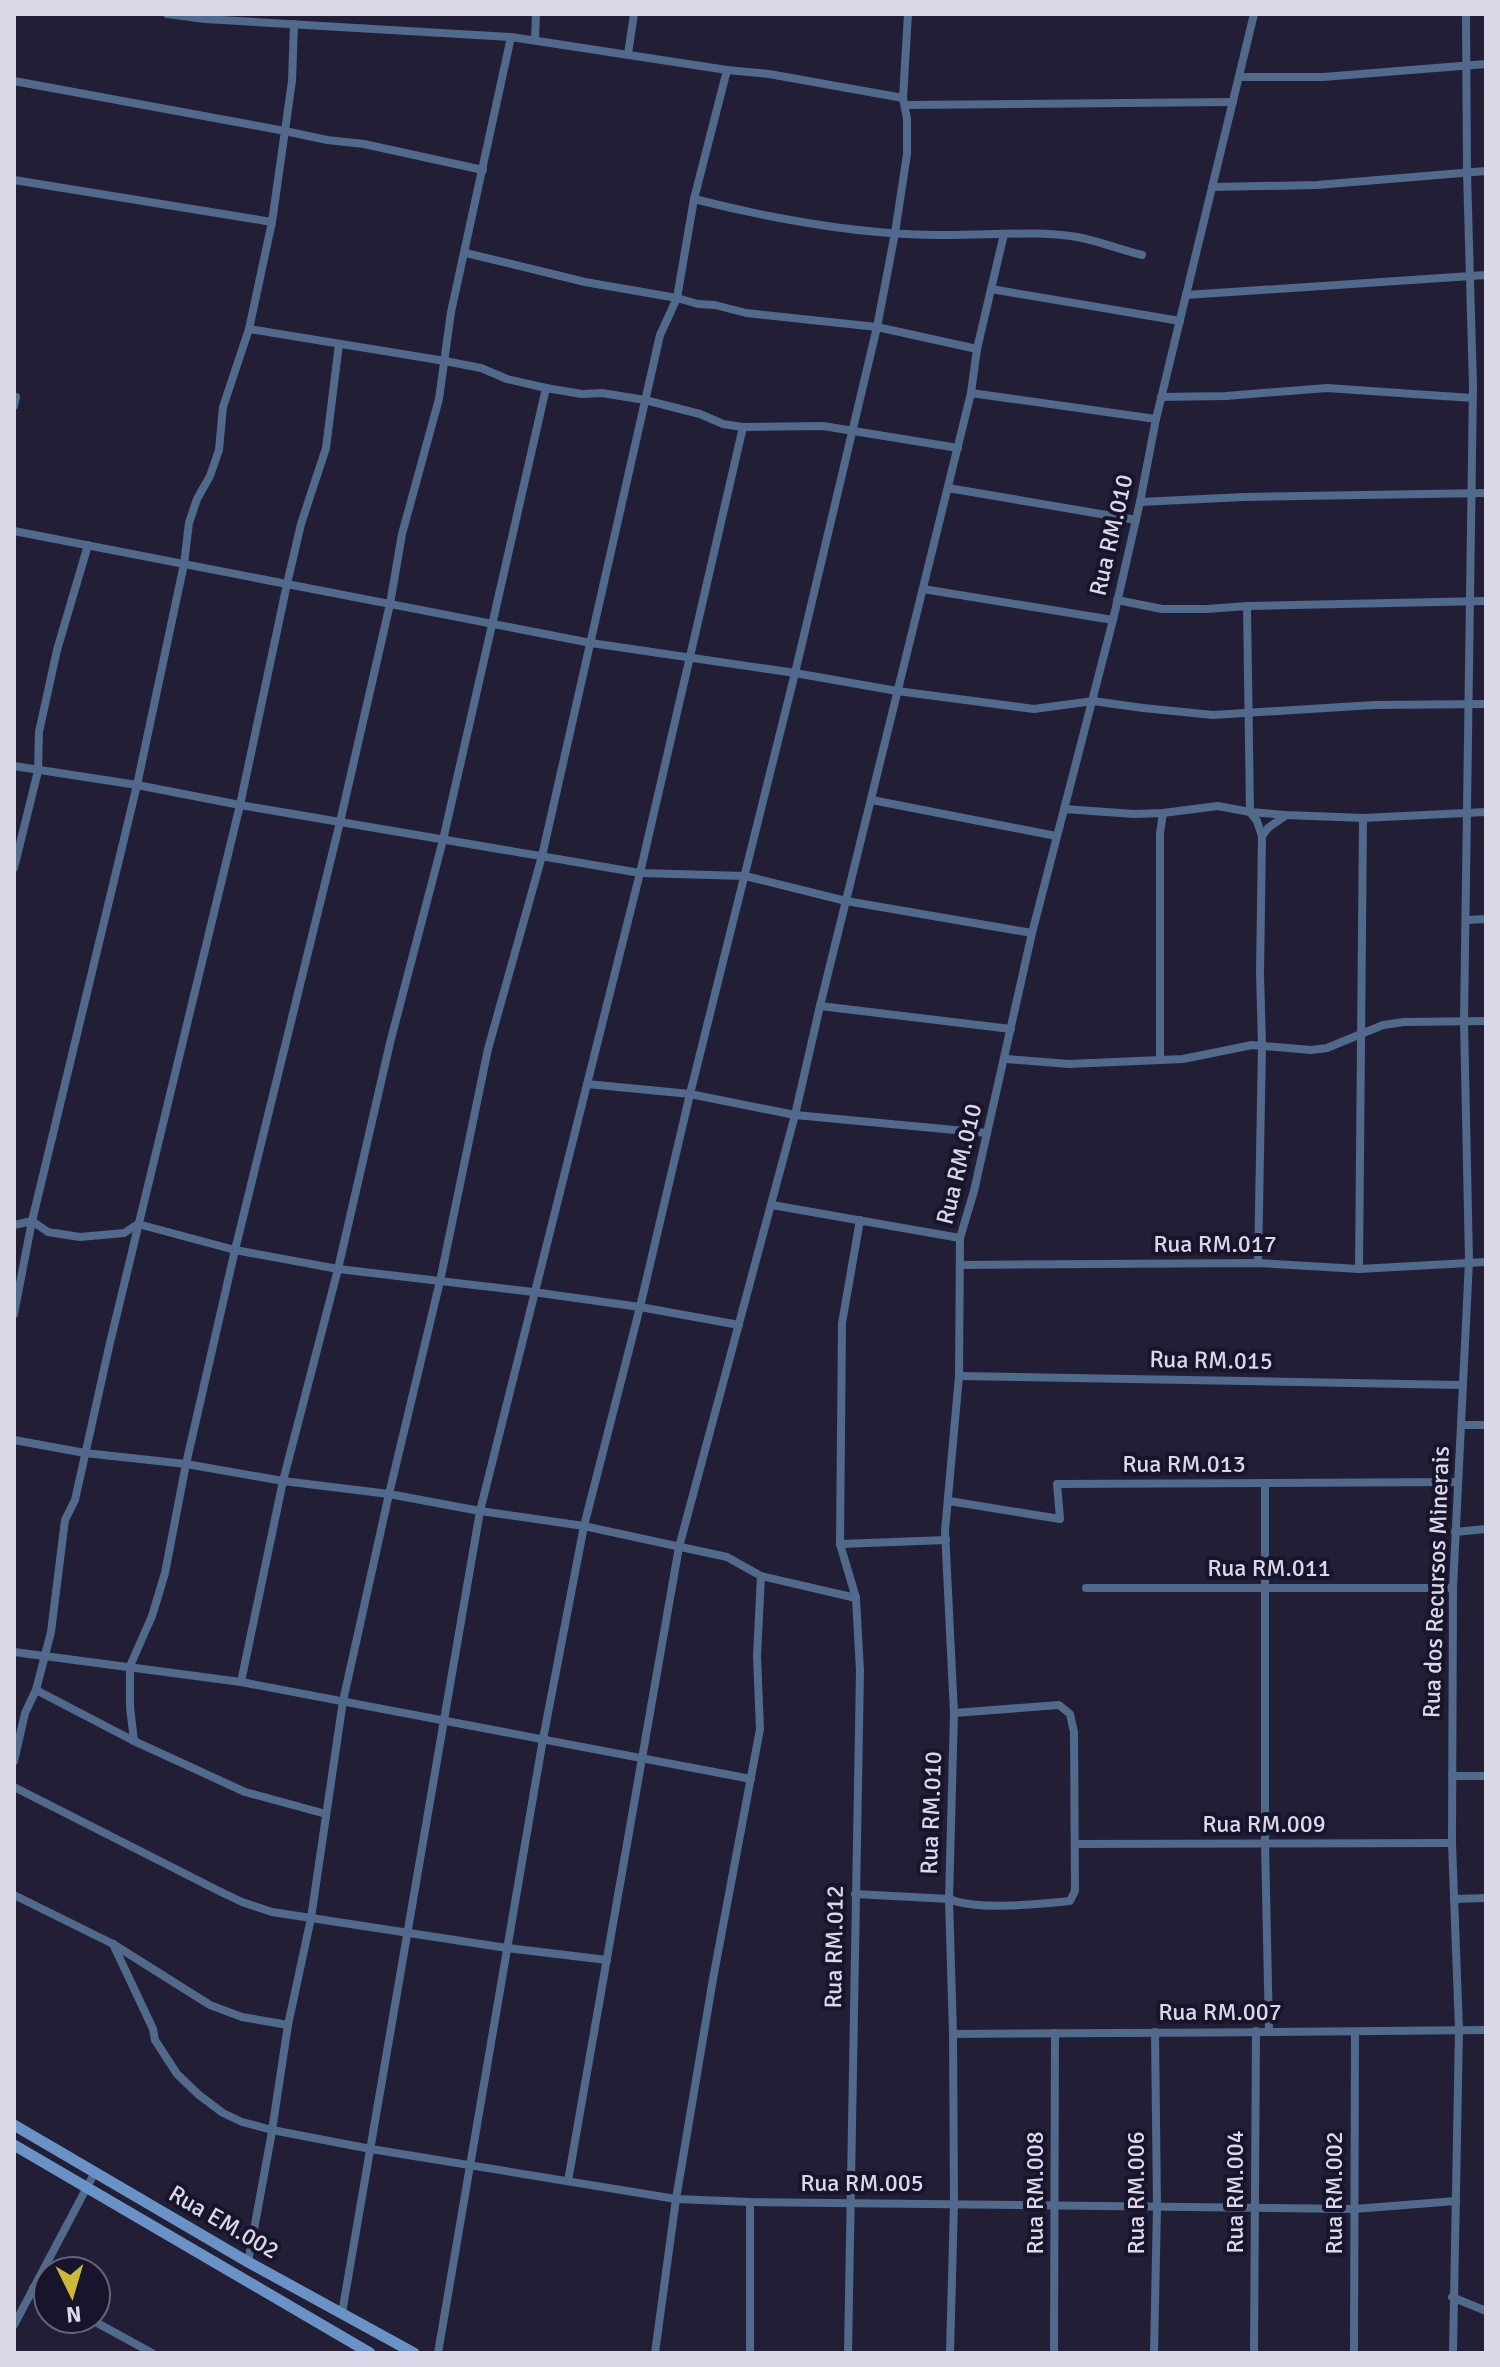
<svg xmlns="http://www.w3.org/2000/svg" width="1500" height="2367" font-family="Signika,sans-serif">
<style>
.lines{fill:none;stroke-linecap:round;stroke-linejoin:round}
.street{stroke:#51698b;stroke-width:8}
.secondary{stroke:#6a92c7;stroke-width:11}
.labels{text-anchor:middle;stroke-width:8;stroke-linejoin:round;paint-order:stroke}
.street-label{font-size:24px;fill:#dad8e8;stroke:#18142b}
</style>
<rect width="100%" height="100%" fill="#221e35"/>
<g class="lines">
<g class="street">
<path d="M 167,14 L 205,19 L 511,37 L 727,70 L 769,74 L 903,98 L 908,14"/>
<path d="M 535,40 L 536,14"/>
<path d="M 628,54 L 634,14"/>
<path d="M 1239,77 L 1323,77 L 1486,64"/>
<path d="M 14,81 L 285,131 L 327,140 L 364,144 L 483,170"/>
<path d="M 905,105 L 1233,102"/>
<path d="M 14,180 L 272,222"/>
<path d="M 1212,187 L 1317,185 L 1486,171"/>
<path d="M 694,199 C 773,219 855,234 936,235 C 983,236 1031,230 1077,237 C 1099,241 1121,250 1142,255"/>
<path d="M 466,253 L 585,282 L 677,298 L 698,304 L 715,305 L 746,313 L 877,327 L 977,349"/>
<path d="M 991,289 L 1180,321"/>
<path d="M 1186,295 L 1486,275"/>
<path d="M 249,329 L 445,361 L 481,368 L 507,379 L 546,388 L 582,394 L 602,393 L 645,400 L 700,414 L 723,424 L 743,427 L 823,426 L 958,448"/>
<path d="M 971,393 L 1156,419"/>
<path d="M 1161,397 L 1226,396 L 1327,388 L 1472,398"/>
<path d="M 14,406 L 16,397"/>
<path d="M 948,488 L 1136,520"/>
<path d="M 1140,502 L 1244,497 L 1486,493"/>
<path d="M 14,531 L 591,643 L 795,673 L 897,691 L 1034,709 L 1093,701 L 1143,708 L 1213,715 L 1374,705 L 1486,704"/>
<path d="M 923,589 L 1113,620"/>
<path d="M 1117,600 L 1162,609 L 1207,609 L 1247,606 L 1486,601"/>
<path d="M 1247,606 L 1250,812 L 1257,821 L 1262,836 L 1260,973 L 1262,1045 L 1258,1263"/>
<path d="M 14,766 L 137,785 L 240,805 L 640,873 L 745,876 L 846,901 L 1032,933"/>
<path d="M 872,800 L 1056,836"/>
<path d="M 1064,809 L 1134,814 L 1163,813 L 1218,806 L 1250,812 L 1286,815 L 1363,818 L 1486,812"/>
<path d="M 1262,836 L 1268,828 L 1285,816"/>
<path d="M 14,868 L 38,771 L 39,732 L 57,650 L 88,545"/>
<path d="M 1466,920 L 1486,919"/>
<path d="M 820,1006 L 1011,1029"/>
<path d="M 1006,1059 L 1069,1064 L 1183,1059 L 1252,1045 L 1311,1050 L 1327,1048 L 1383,1025 L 1404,1022 L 1486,1021"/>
<path d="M 1160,1059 L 1160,833 L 1163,813"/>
<path d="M 587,1084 L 690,1094 L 795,1115 L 987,1133"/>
<path d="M 772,1205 L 960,1238"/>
<path d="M 14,1225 L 32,1221 L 48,1232 L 80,1237 L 124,1233 L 138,1224 L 235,1250 L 338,1269 L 533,1292 L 640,1307 L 739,1325"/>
<path d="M 960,1265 L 1258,1263 L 1359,1269 L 1486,1262"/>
<path d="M 1359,1269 L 1363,818"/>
<path d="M 14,1314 L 32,1221 L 137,785 L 184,564 L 189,523 L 197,499 L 210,476 L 219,450 L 223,407 L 249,329 L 272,222 L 292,81 L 294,24"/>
<path d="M 959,1376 L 1461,1385"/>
<path d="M 1461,1425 L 1486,1425"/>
<path d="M 14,1440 L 85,1453 L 186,1464 L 283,1481 L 389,1494 L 480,1511 L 584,1526 L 727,1557 L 761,1576 L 856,1598"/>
<path d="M 1265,1483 L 1265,1844 L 1269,2032"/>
<path d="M 949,1501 L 1060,1519 L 1057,1484 L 1458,1482"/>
<path d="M 1455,1532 L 1486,1529"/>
<path d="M 840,1544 L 946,1540"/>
<path d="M 1086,1588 L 1453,1588"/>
<path d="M 14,1652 L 241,1682 L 751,1779"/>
<path d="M 241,1682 L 283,1481 L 338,1269 L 390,1043 L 443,840 L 546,388"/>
<path d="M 36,1690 L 134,1741 L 245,1792 L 326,1814"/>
<path d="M 134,1741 L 130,1707 L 130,1666 L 152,1616 L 165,1573 L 186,1464 L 235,1250 L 340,822 L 390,604 L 402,534 L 439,399 L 451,312 L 511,37"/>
<path d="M 14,1761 L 25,1713 L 36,1690 L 51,1632 L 65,1520 L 75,1500 L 109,1347 L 240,805 L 287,584 L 301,524 L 326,448 L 339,344"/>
<path d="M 1452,1776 L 1486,1776"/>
<path d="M 14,1787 L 217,1890 L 242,1902 L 272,1912 L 507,1948 L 607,1960"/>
<path d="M 1075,1844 L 1452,1843"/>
<path d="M 855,1894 L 949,1899 C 978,1911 1038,1904 1070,1901 L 1075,1891 L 1074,1732 L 1070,1714 L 1059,1705 L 954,1713"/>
<path d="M 14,1895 L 113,1944 L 210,2005 L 242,2017 L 288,2025"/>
<path d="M 1454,1899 L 1486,1898"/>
<path d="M 113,1944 L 153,2029 L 155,2040 L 177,2074 L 199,2095 L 223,2113 L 242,2122 L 272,2130 L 371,2149 L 676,2199 L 750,2202 L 1354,2209 L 1456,2201"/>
<path d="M 953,2034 C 1131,2033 1308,2032 1486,2030"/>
<path d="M 568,2181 L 679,1547 L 795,1115 L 820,1006 L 971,393 L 977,349 L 1004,234"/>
<path d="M 248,2262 L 271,2137 L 288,2025 L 311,1918 L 343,1701 L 389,1494 L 440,1281 L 488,1049 L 542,856 L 660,335 L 677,298 L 694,199 L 727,70"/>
<path d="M 33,2288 L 48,2296"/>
<path d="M 1452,2297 L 1486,2311"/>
<path d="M 342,2313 L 480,1511 L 640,873 L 743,427"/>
<path d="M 90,2319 L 152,2353"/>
<path d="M 14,2325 L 95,2172"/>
<path d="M 438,2353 L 543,1739 L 584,1526 L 640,1307 L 690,1094 L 795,673 L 877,327 L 895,233 L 907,154 L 907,119 L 903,98"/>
<path d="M 655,2353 L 676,2199 L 713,1979 L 760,1729 L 757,1656 L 761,1576"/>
<path d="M 750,2353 L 750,2202"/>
<path d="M 848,2353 L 860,1671 L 856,1598 L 840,1544 L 842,1323 L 860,1220"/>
<path d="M 950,2353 L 954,2203 L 953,2034 L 949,1899 L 954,1713 L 945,1531 L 959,1376 L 960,1238 L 974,1191 L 1032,933 L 1113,620 L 1140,502 L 1156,419 L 1254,14"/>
<path d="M 1054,2353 L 1055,2033"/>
<path d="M 1154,2353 L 1157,2207 L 1155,2032"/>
<path d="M 1254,2353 L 1256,2031"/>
<path d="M 1354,2353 L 1355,2033"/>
<path d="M 1453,2353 L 1459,2030 L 1452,1843 L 1453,1588 L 1469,1261 L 1464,1021 L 1473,386 L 1467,172 L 1466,14"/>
</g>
<g class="secondary">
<path d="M 14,2125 L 248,2262 L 414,2353"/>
<path d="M 14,2145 L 370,2353"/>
</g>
</g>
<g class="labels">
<g class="street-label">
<text transform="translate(1111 535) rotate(-77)" y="8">Rua RM.010</text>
<text transform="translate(959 1164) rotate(-76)" y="8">Rua RM.010</text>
<text x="1215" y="1252">Rua RM.017</text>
<text transform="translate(1211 1360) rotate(1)" y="8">Rua RM.015</text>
<text x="1184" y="1472">Rua RM.013</text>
<text x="1269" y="1576">Rua RM.011</text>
<text transform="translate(1436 1582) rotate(-88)" y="8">Rua dos Recursos Minerais</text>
<text transform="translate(931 1813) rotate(-88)" y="8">Rua RM.010</text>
<text x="1264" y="1832">Rua RM.009</text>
<text transform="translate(834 1947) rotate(-89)" y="8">Rua RM.012</text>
<text x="1220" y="2020">Rua RM.007</text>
<text x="862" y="2191">Rua RM.005</text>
<text transform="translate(1235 2192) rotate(-90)" y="8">Rua RM.004</text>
<text transform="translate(1035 2193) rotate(-90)" y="8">Rua RM.008</text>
<text transform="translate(1136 2193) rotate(-90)" y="8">Rua RM.006</text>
<text transform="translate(1334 2193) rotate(-90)" y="8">Rua RM.002</text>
<text transform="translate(224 2222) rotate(30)" y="8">Rua EM.002</text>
</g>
</g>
<rect width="1500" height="2367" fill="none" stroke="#dad8e8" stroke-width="32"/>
<g transform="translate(72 2295) rotate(175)"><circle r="38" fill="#18142b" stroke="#666277" stroke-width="2"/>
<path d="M0-6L14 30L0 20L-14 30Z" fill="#cdb938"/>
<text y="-12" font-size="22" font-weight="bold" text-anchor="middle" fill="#dad8e8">N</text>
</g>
</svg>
